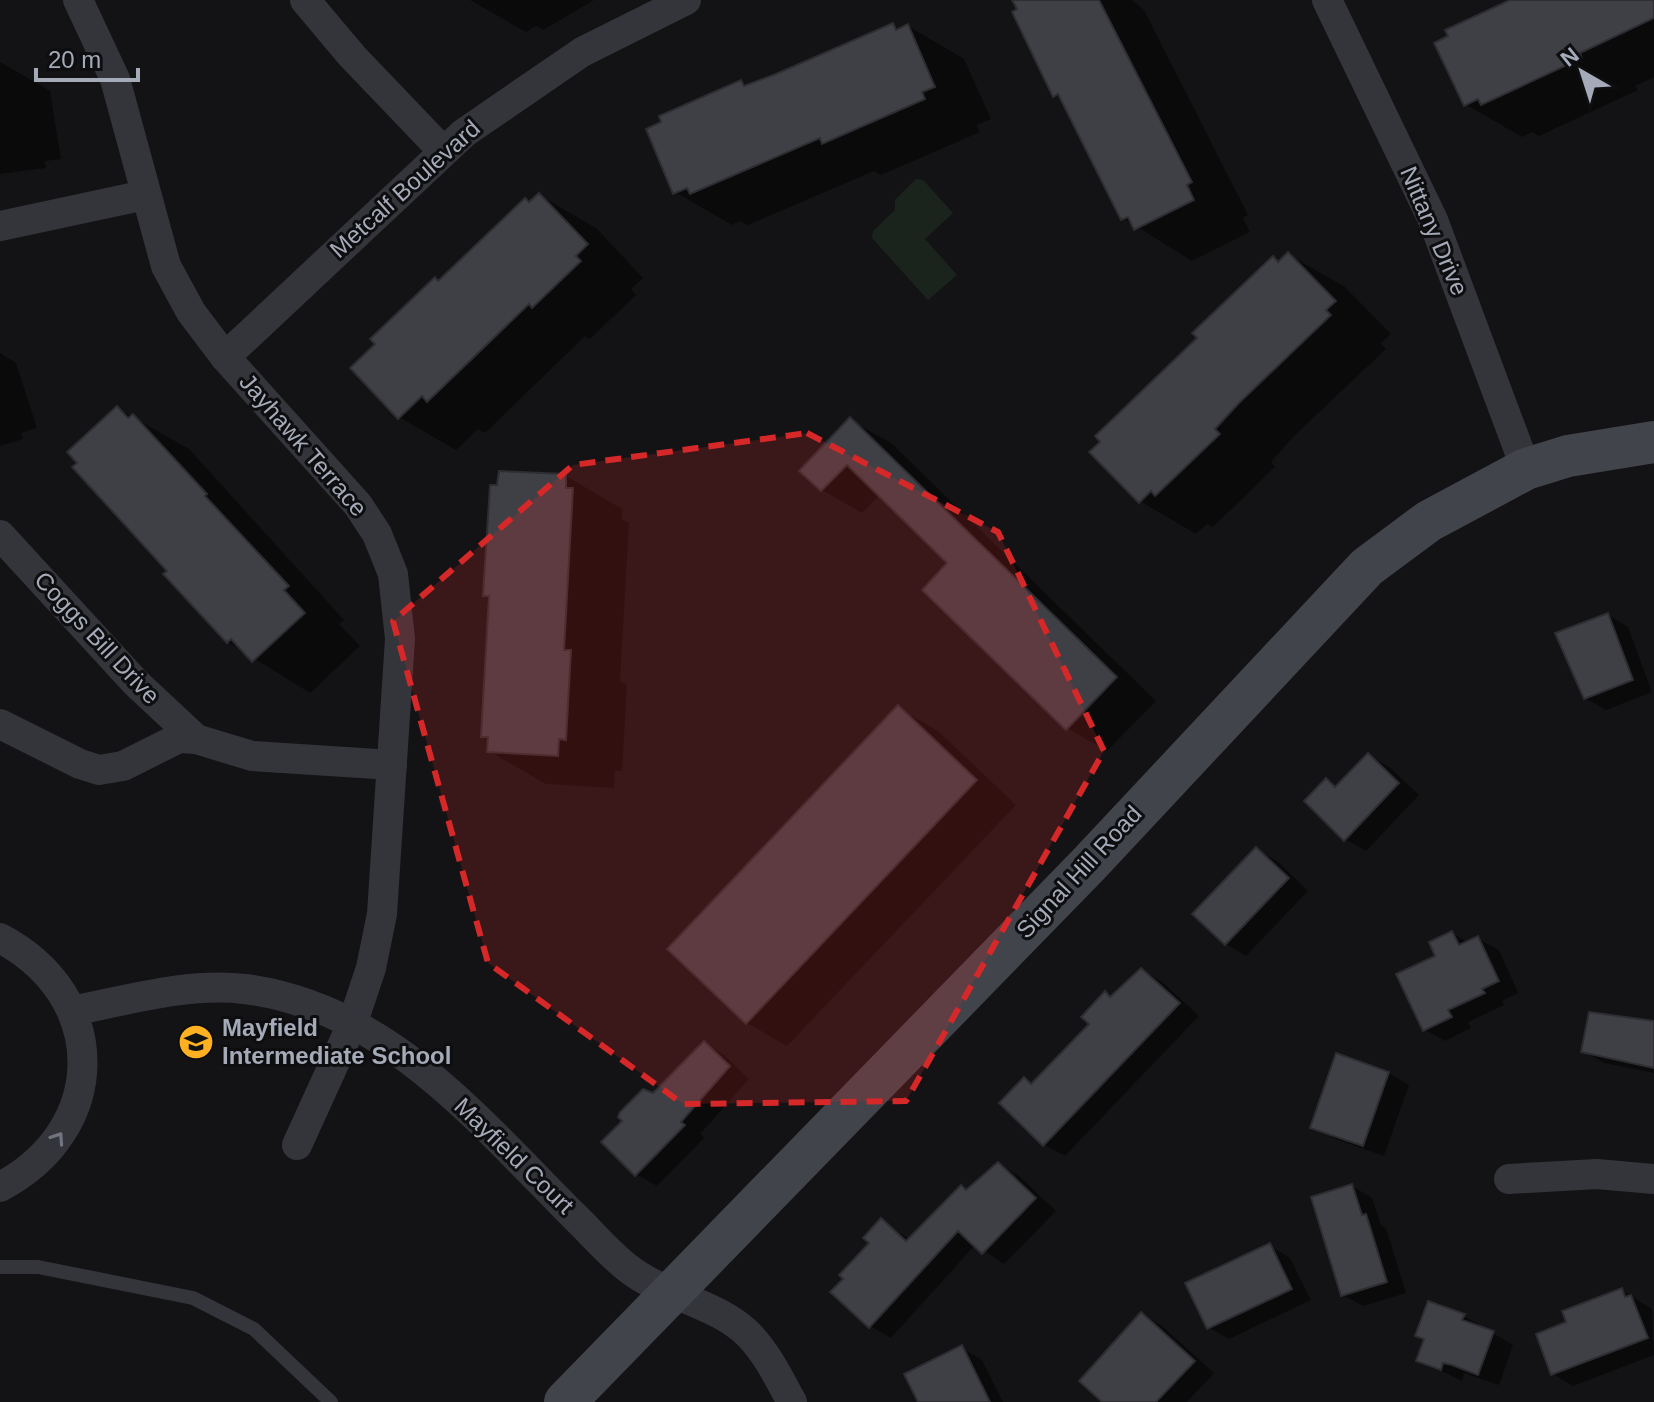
<svg xmlns="http://www.w3.org/2000/svg" width="1654" height="1402" font-family="Arial,sans-serif">
<style>
.green{fill:#1b241c}
.shadow{fill:#0007}
.building{fill:#3f4046;stroke:#2d2d32;stroke-width:2}
.lines{fill:none;stroke-linecap:round;stroke-linejoin:round}
.lane{stroke:#34353b;stroke-width:14}
.street{stroke:#34353b;stroke-width:30}
.secondary{stroke:#42444b;stroke-width:42}
.oneway{stroke:#72757f}
.marked{fill:#d62828;fill-opacity:0.2;stroke:#d62828;stroke-width:6;stroke-dasharray:16 10;stroke-linejoin:round}
.labels{text-anchor:middle;stroke-width:6;stroke-linejoin:round;paint-order:stroke}
.street-label{font-size:24px;fill:#a4aab7;stroke:#0e0e10}
.poi-label{font-size:24px;font-weight:bold;fill:#a4aab7;stroke:#0e0e10;text-anchor:start}
</style>
<rect width="100%" height="100%" fill="#131315"/>
<path class="green" d="M 916,179 L 923,180 L 953,213 L 925,239 L 957,275 L 928,300 L 872,238 L 873,231 L 895,210 L 895,200 Z"/>
<g class="shadow">
<path d="M 470,0 L 594,0 L 543,30 L 536,26 L 526,32 Z"/>
<path d="M 1015,0 L 1132,0 L 1144,10 L 1248,215 L 1243,218 L 1250,232 L 1192,261 L 1123,218 L 1064,100 L 1055,95 Z"/>
<path d="M 1515,0 L 1654,0 L 1654,77 L 1635,86 L 1638,90 L 1539,136 L 1532,132 L 1522,137 L 1465,104 Z"/>
<path d="M 893,25 L 900,30 L 908,26 L 964,59 L 991,119 L 977,125 L 980,132 L 881,175 L 874,171 L 748,225 L 740,221 L 732,225 L 675,192 L 741,82 L 749,86 Z"/>
<path d="M 0,62 L 50,91 L 61,159 L 45,161 L 46,168 L 0,174 Z"/>
<path d="M 539,195 L 596,228 L 643,278 L 631,289 L 636,295 L 590,339 L 585,336 L 485,433 L 478,429 L 456,450 L 399,417 L 440,282 Z"/>
<path d="M 1289,255 L 1345,287 L 1391,334 L 1381,343 L 1386,349 L 1295,435 L 1271,462 L 1275,467 L 1213,527 L 1207,524 L 1196,534 L 1140,501 L 1200,338 L 1273,258 L 1280,263 Z"/>
<path d="M 0,353 L 16,363 L 37,428 L 21,433 L 23,439 L 0,446 Z"/>
<path d="M 117,408 L 189,449 L 344,620 L 339,624 L 360,646 L 310,693 L 228,642 L 166,574 L 170,571 Z"/>
<path d="M 850,420 L 891,443 L 1156,701 L 1107,751 L 1067,728 L 950,563 L 880,495 L 862,513 L 822,490 Z"/>
<path d="M 566,476 L 622,509 L 622,519 L 629,523 L 620,681 L 627,685 L 622,771 L 615,771 L 614,788 L 546,784 L 489,751 L 490,740 L 483,736 L 491,598 L 485,594 Z"/>
<path d="M 1608,615 L 1628,627 L 1652,692 L 1606,710 L 1585,698 Z"/>
<path d="M 898,708 L 938,731 L 1016,805 L 787,1046 L 747,1023 L 670,949 Z"/>
<path d="M 1368,755 L 1389,767 L 1419,795 L 1366,851 L 1345,839 L 1326,781 L 1338,787 Z"/>
<path d="M 1256,849 L 1277,861 L 1308,891 L 1246,956 L 1226,944 Z"/>
<path d="M 1452,933 L 1469,943 L 1478,939 L 1499,950 L 1518,993 L 1502,1001 L 1504,1005 L 1468,1022 L 1471,1028 L 1445,1041 L 1424,1029 L 1438,956 Z"/>
<path d="M 1142,970 L 1162,982 L 1199,1016 L 1065,1156 L 1044,1145 L 1002,1103 L 1024,1080 L 1034,1085 L 1091,1024 L 1105,994 L 1112,998 Z"/>
<path d="M 1654,1024 L 1654,1073 L 1604,1063 L 1584,1051 Z"/>
<path d="M 704,1043 L 724,1055 L 749,1079 L 700,1134 L 704,1138 L 657,1186 L 636,1174 Z"/>
<path d="M 1337,1055 L 1389,1073 L 1409,1085 L 1384,1156 L 1333,1138 L 1313,1127 Z"/>
<path d="M 999,1164 L 1019,1176 L 1056,1211 L 1004,1264 L 975,1245 L 891,1338 L 870,1326 L 872,1243 L 882,1221 L 910,1240 Z"/>
<path d="M 1352,1186 L 1372,1198 L 1381,1225 L 1386,1228 L 1406,1293 L 1363,1306 L 1343,1295 Z"/>
<path d="M 1270,1246 L 1290,1258 L 1311,1300 L 1229,1339 L 1208,1327 Z"/>
<path d="M 1621,1290 L 1652,1309 L 1654,1355 L 1573,1386 L 1553,1374 L 1569,1323 Z"/>
<path d="M 1142,1314 L 1162,1326 L 1214,1373 L 1187,1402 L 1105,1402 Z"/>
<path d="M 1464,1316 L 1513,1345 L 1499,1385 L 1464,1373 L 1462,1381 L 1419,1360 Z"/>
<path d="M 962,1348 L 982,1360 L 1003,1402 L 920,1402 Z"/>
</g>
<g class="building">
<path d="M 1012,0 L 1099,0 L 1192,182 L 1187,185 L 1194,200 L 1134,230 L 1128,217 L 1121,220 L 1058,94 L 1053,97 L 1012,12 L 1017,9 Z"/>
<path d="M 1510,0 L 1654,0 L 1654,18 L 1580,53 L 1582,58 L 1481,105 L 1478,99 L 1464,106 L 1434,43 L 1448,36 L 1445,30 Z"/>
<path d="M 893,23 L 896,30 L 908,24 L 935,87 L 922,92 L 925,99 L 822,144 L 820,138 L 690,194 L 687,188 L 673,194 L 646,129 L 661,122 L 659,116 L 741,80 L 744,86 L 776,74 Z"/>
<path d="M 539,193 L 588,244 L 576,256 L 581,261 L 532,308 L 529,304 L 427,402 L 422,396 L 398,419 L 350,368 L 375,344 L 370,339 L 435,277 L 438,281 L 525,198 L 529,202 Z"/>
<path d="M 1288,252 L 1336,301 L 1326,310 L 1331,315 L 1239,403 L 1215,429 L 1220,434 L 1155,496 L 1151,491 L 1139,503 L 1089,452 L 1100,442 L 1095,436 L 1197,338 L 1192,333 L 1273,256 L 1278,262 Z"/>
<path d="M 117,406 L 128,418 L 133,414 L 207,494 L 205,496 L 289,586 L 284,590 L 305,613 L 252,662 L 231,639 L 227,643 L 163,574 L 167,571 L 72,467 L 77,463 L 67,452 Z"/>
<path d="M 850,417 L 1117,677 L 1066,730 L 922,590 L 947,563 L 847,465 L 821,491 L 799,471 Z"/>
<path d="M 499,471 L 566,474 L 566,488 L 573,488 L 564,650 L 571,650 L 566,740 L 559,739 L 558,756 L 487,752 L 488,737 L 481,737 L 489,596 L 483,596 L 490,485 L 497,485 Z"/>
<path d="M 1608,613 L 1633,680 L 1584,699 L 1555,633 Z"/>
<path d="M 898,705 L 977,780 L 746,1024 L 667,949 Z"/>
<path d="M 1368,753 L 1399,783 L 1344,841 L 1304,801 L 1326,778 L 1335,787 Z"/>
<path d="M 1256,847 L 1289,878 L 1225,945 L 1192,914 Z"/>
<path d="M 1452,931 L 1459,945 L 1478,936 L 1499,981 L 1482,989 L 1485,993 L 1448,1010 L 1452,1017 L 1423,1031 L 1396,974 L 1435,956 L 1429,942 Z"/>
<path d="M 1141,968 L 1180,1003 L 1043,1146 L 999,1103 L 1024,1077 L 1031,1084 L 1089,1024 L 1081,1017 L 1105,991 L 1110,997 Z"/>
<path d="M 1589,1012 L 1654,1021 L 1654,1068 L 1581,1052 Z"/>
<path d="M 704,1041 L 730,1066 L 681,1122 L 685,1125 L 635,1176 L 601,1142 L 622,1121 L 618,1117 L 620,1112 L 643,1089 L 653,1093 Z"/>
<path d="M 1336,1053 L 1389,1072 L 1363,1146 L 1310,1128 Z"/>
<path d="M 998,1162 L 1036,1198 L 982,1254 L 958,1231 L 869,1328 L 830,1292 L 843,1279 L 839,1275 L 869,1243 L 863,1238 L 881,1218 L 906,1241 L 961,1185 L 966,1190 Z"/>
<path d="M 1352,1184 L 1362,1215 L 1366,1214 L 1387,1282 L 1341,1296 L 1311,1197 Z"/>
<path d="M 1270,1243 L 1292,1289 L 1207,1329 L 1185,1283 Z"/>
<path d="M 1622,1288 L 1625,1297 L 1631,1295 L 1648,1338 L 1551,1375 L 1536,1334 L 1566,1322 L 1562,1311 Z"/>
<path d="M 1428,1301 L 1465,1314 L 1462,1320 L 1494,1331 L 1478,1375 L 1452,1365 L 1443,1363 L 1441,1370 L 1416,1361 L 1424,1339 L 1415,1336 Z"/>
<path d="M 1141,1312 L 1195,1361 L 1156,1402 L 1102,1402 L 1079,1381 Z"/>
<path d="M 962,1345 L 990,1402 L 918,1402 L 904,1374 Z"/>
</g>
<g class="lines">
<path class="lane" d="M 0,1267 L 38,1267 L 193,1298 L 254,1329 L 331,1402"/>
<g class="street">
<path d="M 78,0 L 115,79 L 166,266 L 191,312 L 225,357 L 358,505 L 377,534 L 393,574 L 400,639 L 382,914 L 371,968 L 353,1022 L 297,1145"/>
<path d="M 305,0 L 352,56 L 442,150"/>
<path d="M 1327,0 L 1433,220 L 1526,469"/>
<path d="M 0,226 L 145,195"/>
<path d="M 225,357 L 464,133 L 582,52 L 686,0"/>
<path d="M 0,535 L 136,683 L 196,739"/>
<path d="M 0,724 L 80,764 L 99,770 L 123,766 L 179,738 L 196,739 L 252,756 L 392,765"/>
<path d="M 0,938 C 110,996 110,1129 0,1187"/>
<path d="M 72,1011 C 128,1000 188,982 245,989 C 386,1007 478,1120 572,1214 C 591,1232 608,1253 629,1269 C 665,1297 718,1303 750,1336 C 768,1355 779,1379 792,1402"/>
<path d="M 1509,1179 L 1597,1174 L 1654,1179"/>
</g>
<path class="secondary" d="M 565,1402 L 1089,864 L 1367,567 L 1429,521 L 1526,469 L 1568,456 L 1654,442"/>
</g>
<defs><path id="oneway-chevron" d="M-2-3.5L2.5 0L-2 3.5" fill="none" stroke-width="1.6" stroke-linecap="round" stroke-linejoin="round" transform="scale(2)"/></defs>
<use class="oneway" href="#oneway-chevron" transform="translate(58 1138) rotate(-56)"/>
<path class="marked" d="M 807,433 L 998,532 L 1104,751 L 906,1101 L 683,1104 L 488,963 L 393,621 L 573,465 Z"/>
<defs>
<symbol id="school-disc" viewBox="-11 -11 22 22"><circle r="9.5" fill="#ffb122" stroke="#0e0e10"/><path d="M0-5L7-2L0 1L-7-2ZM-4 1L0 2.5L4 1V4Q0 6-4 4Z" fill="#111"/></symbol>
</defs>
<g fill-rule="evenodd">
<use href="#school-disc" x="176" y="1022" width="40" height="40"/>
</g>
<g class="labels">
<g class="street-label">
<text transform="translate(405 189) rotate(-42)" y="8">Metcalf Boulevard</text>
<text transform="translate(1434 231) rotate(67)" y="8">Nittany Drive</text>
<text transform="translate(303 445) rotate(49)" y="8">Jayhawk Terrace</text>
<text transform="translate(97 638) rotate(47)" y="8">Coggs Bill Drive</text>
<text transform="translate(1079 872) rotate(-47)" y="8">Signal Hill Road</text>
<text transform="translate(514 1156) rotate(44)" y="8">Mayfield Court</text>
</g>
<g class="poi-label">
<text x="222" y="1036">Mayfield<tspan x="222" dy="28">Intermediate School</tspan></text>
</g>
</g>
<g transform="translate(1582 72) rotate(321)" stroke="#0e0e10" stroke-width="6" paint-order="stroke">
<path d="M0-6L14 30L0 20L-14 30Z" fill="#a4aab7"/>
<text y="-12" font-size="22" font-weight="bold" text-anchor="middle" fill="#a4aab7">N</text>
</g>
<path d="M36 68v12h102v-12" fill="none" stroke="#a4aab7" stroke-width="4"/>
<text x="48" y="68" font-size="24" fill="#a4aab7" stroke="#0e0e10" stroke-width="6" paint-order="stroke">20 m</text>
</svg>
